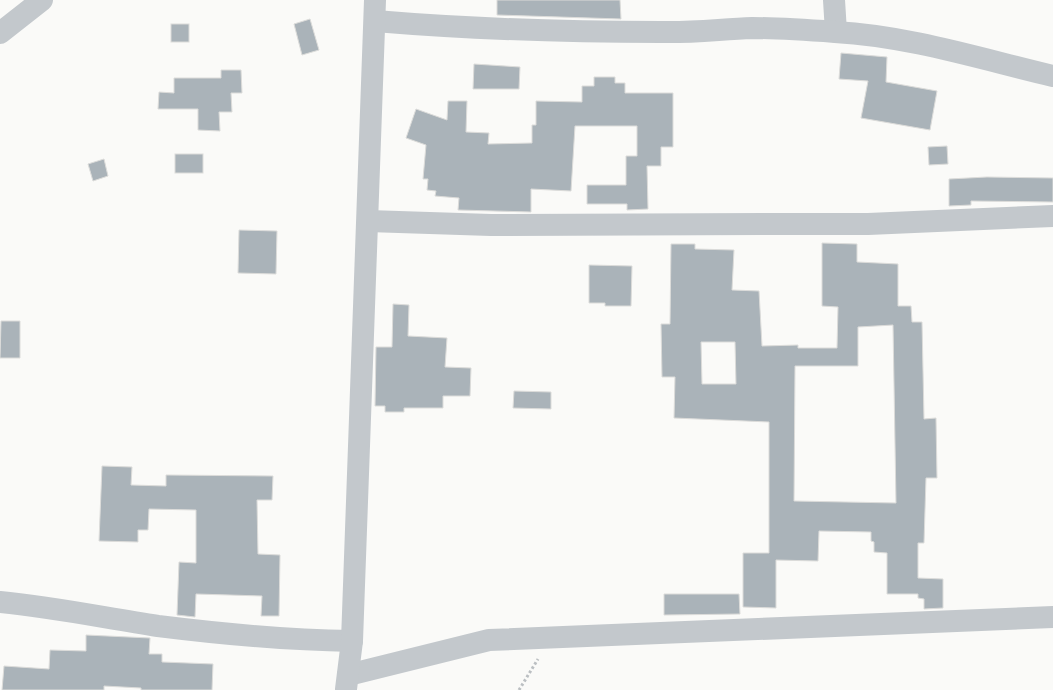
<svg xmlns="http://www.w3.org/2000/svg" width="1053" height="690" font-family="'PT Sans Narrow',sans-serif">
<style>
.building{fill:#aab3b9;stroke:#dcdcda;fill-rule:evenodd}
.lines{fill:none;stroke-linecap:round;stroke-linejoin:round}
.path{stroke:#bbbfc2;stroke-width:3;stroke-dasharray:2.5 2.5;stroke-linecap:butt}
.minor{stroke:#c3c8cc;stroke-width:22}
</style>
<rect width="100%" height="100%" fill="#fafaf8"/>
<g class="building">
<path d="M 497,0 L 620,0 L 621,19 L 497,15 Z"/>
<path d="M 310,19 L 319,50 L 302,55 L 294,24 Z"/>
<rect x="171" y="24" width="18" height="18"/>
<path d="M 841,53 L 887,57 L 886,82 L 937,91 L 930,130 L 861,118 L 868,81 L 839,79 Z"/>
<path d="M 474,64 L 520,67 L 519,89 L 473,89 Z"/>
<path d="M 221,70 L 241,70 L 242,93 L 231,93 L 232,112 L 219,112 L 220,131 L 198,130 L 198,109 L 158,109 L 159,92 L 174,93 L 174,78 L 221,78 Z"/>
<path d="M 594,77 L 615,77 L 615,83 L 625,83 L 625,93 L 673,93 L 673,147 L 661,147 L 661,166 L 647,166 L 648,209 L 627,210 L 627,204 L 587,204 L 587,185 L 626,185 L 626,156 L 637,156 L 637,126 L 575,126 L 571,191 L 531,189 L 531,212 L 458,210 L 459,198 L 435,196 L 436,191 L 427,190 L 428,179 L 423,179 L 426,145 L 406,138 L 416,109 L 447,120 L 448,101 L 467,101 L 466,132 L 489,133 L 488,144 L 532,143 L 532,125 L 536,125 L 536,101 L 582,102 L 582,86 L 594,86 Z"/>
<path d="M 947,146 L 948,164 L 929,165 L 928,147 Z"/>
<rect x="175" y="154" width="28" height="19"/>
<path d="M 104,159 L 108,176 L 93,181 L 88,164 Z"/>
<path d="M 987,177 L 1053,178 L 1053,202 L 971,201 L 971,205 L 949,206 L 949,179 Z"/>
<path d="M 239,230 L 277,231 L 276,274 L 238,273 Z"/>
<path d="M 822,243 L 857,244 L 857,262 L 898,264 L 898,306 L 911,306 L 912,322 L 922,322 L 924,419 L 936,418 L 937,478 L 926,478 L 924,543 L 918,543 L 918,578 L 943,579 L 943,608 L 924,609 L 924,599 L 918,598 L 918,594 L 887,594 L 887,553 L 874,552 L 874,542 L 871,541 L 871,532 L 819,531 L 818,561 L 776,560 L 776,608 L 743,607 L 743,553 L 769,553 L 769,422 L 674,418 L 675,377 L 662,377 L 661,324 L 670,324 L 671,244 L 695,244 L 695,249 L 734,250 L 732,290 L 759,291 L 762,346 L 798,345 L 798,348 L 837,348 L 838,307 L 822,306 ZM 893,325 L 896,503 L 794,501 L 795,366 L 858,366 L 858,327 ZM 701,342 L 735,342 L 736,384 L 702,384 Z"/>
<path d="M 589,265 L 632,266 L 631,306 L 605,306 L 605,303 L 589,303 Z"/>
<path d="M 393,304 L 409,305 L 408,336 L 447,338 L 445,367 L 471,368 L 470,396 L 443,396 L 443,408 L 404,408 L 404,412 L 385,412 L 385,406 L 375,406 L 376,347 L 392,347 Z"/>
<path d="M 1,321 L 20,321 L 20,358 L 0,358 Z"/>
<path d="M 514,391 L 551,392 L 551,409 L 513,408 Z"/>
<path d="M 102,466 L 132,467 L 131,485 L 166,486 L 166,475 L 273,476 L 272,500 L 257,500 L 258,554 L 280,555 L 279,616 L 261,616 L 262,596 L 196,594 L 195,617 L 177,615 L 179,562 L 196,563 L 196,510 L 149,509 L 148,530 L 138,530 L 138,542 L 99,541 Z"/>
<path d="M 664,594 L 739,594 L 740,614 L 664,615 Z"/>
<path d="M 86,635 L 150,638 L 149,654 L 162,654 L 162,662 L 213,664 L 212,690 L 141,690 L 141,688 L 104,686 L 104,690 L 2,690 L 4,666 L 49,669 L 50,650 L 86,651 Z"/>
</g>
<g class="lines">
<path class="path" d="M 519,690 L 538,659"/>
<g class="minor">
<path d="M 834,0 L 836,32"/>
<path d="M 375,21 C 470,29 566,32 661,32 C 692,33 722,29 752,28 C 779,28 808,30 835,32 C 909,36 981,59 1053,76"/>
<path d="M 0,33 L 42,0"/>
<path d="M 368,221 L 491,225 L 775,224 L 868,224 L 1053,216"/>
<path d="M 0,602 C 53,607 105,618 158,626 C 222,634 287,640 352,641"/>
<path d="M 348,675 L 489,640 L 1053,617"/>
<path d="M 346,689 L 352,641 L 375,0"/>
</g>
</g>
</svg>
